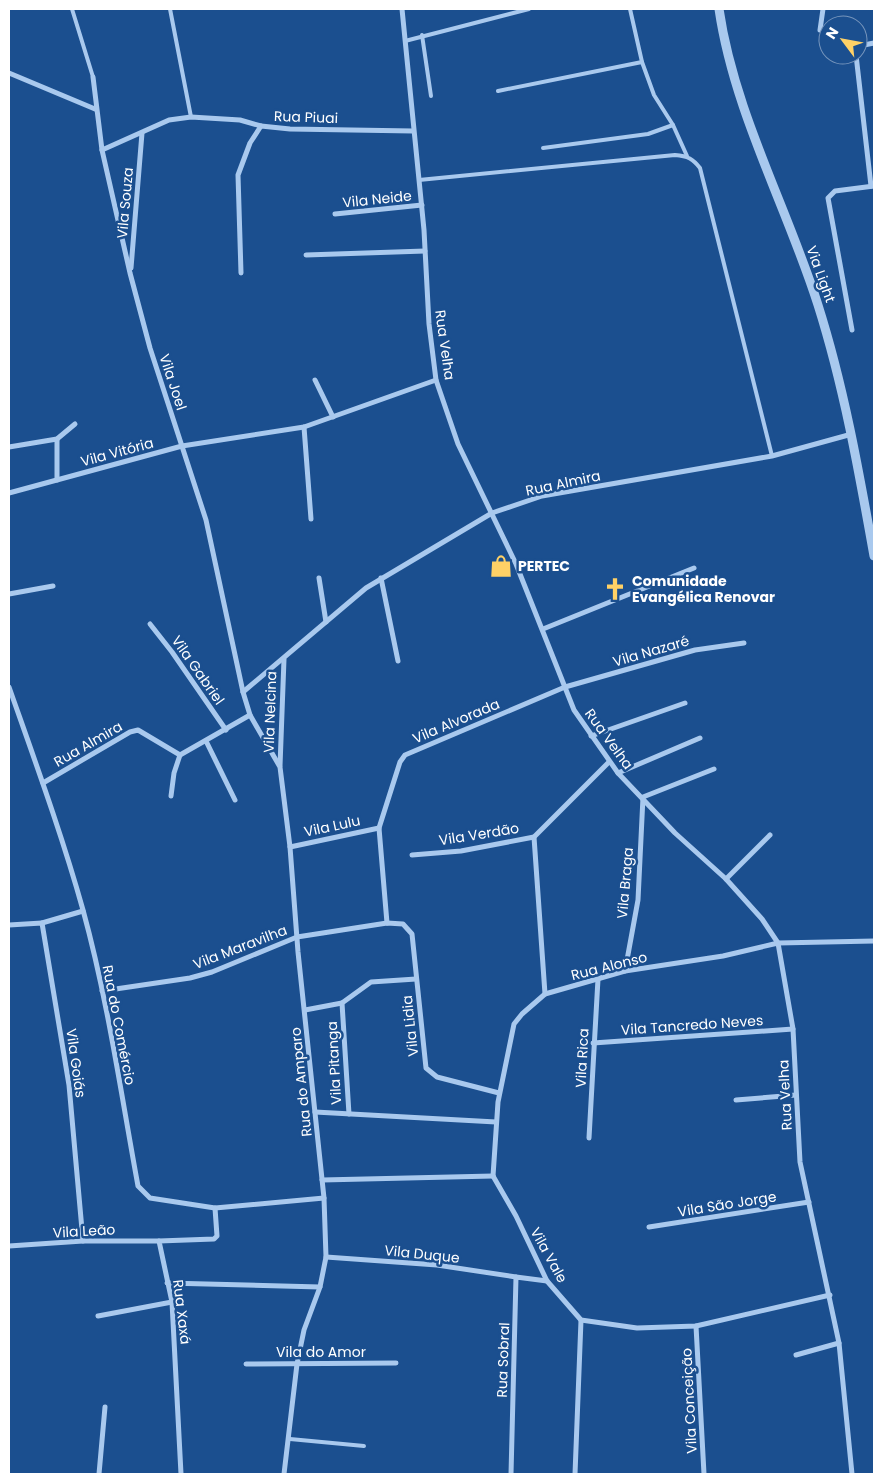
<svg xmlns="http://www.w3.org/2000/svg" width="883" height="1483" font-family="Poppins,sans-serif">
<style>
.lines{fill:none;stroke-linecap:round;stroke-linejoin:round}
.service{stroke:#a9c9ee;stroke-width:4}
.minor{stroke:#a9c9ee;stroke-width:5}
.tertiary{stroke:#a9c9ee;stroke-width:9}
.labels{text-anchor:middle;stroke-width:5;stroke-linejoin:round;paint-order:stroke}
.street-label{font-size:14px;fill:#fff;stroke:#1b4f8f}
.poi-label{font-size:14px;font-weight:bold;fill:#fff;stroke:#1b4f8f;text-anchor:start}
</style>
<rect width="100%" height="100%" fill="#1b4f8f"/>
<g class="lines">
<g class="service">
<path d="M 72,9 L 93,77"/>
<path d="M 170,9 L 191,117"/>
<path d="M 422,35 L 431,96"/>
<path d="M 405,41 L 529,9"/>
<path d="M 498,91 L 642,62"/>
<path d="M 673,125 L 687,156"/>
<path d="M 543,148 L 648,134 L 673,125 L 654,95 L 642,62 L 630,9"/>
<path d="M 419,180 L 675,155 C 688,156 693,159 700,168 L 772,456"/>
<path d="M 290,1439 L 364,1446"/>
</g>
<g class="minor">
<path d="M 402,9 L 424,230 L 429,324 L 436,380 L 458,444 L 516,564 L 574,710 L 618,773 L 675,833 L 726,879 L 762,919 L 778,943 L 793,1029 L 800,1162 L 839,1343 L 852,1474"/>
<path d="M 820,30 L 823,9"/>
<path d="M 858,50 L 864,45 L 874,43"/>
<path d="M 856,55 L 871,186"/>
<path d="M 9,73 L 95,109"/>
<path d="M 93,77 L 102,150 L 130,273 L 150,348 L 206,520 L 243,692 L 250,715 L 280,767 L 290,847 L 298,952 L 324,1198 L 326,1257 L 320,1287 L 304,1330 L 297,1364 L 284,1474"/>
<path d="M 102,150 L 169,120 L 191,117 L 240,120 L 261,126"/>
<path d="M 335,214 L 422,205"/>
<path d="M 306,255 L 425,251"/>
<path d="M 131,268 L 142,133"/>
<path d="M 241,273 L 238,175 L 250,143 L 261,126 L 290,129 L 413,131"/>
<path d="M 852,330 L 828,198 L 835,191 L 874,186"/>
<path d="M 315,380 L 333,417"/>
<path d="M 304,427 L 311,519"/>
<path d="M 57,439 L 57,480"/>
<path d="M 9,447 L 57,439 L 75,424"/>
<path d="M 9,493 L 182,446 L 304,427 L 436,380"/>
<path d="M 319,578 L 326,622"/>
<path d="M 381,578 L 398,661"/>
<path d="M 9,594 L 53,586"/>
<path d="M 150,624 L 172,652 L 226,730"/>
<path d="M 543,629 L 694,568"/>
<path d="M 9,687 C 35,761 62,835 83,910 C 108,1001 121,1094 138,1186 L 150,1198 L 215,1208 L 324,1198"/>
<path d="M 243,692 L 366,588 L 492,513 L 542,496 L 772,456 L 852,434"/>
<path d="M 591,736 L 685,703"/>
<path d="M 206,741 L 235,800"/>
<path d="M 280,766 L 284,659"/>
<path d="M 618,773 L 700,738"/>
<path d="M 43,783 L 130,732 L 138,730 L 180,755 L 250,715"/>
<path d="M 171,796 L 174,773 L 180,755"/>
<path d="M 534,837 L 545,994"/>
<path d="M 290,847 L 379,828"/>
<path d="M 412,855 L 461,851 L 534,837 L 609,762"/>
<path d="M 726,879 L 770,835"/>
<path d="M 42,923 L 83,911"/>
<path d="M 387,923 L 379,828 L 400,762 L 405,755 L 565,687 L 695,650 L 744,643"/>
<path d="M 9,925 L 42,923 L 69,1085 L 83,1241"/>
<path d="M 625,971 L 638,900 L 643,797 L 714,769"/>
<path d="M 102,991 L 190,978 L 212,972 L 297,937 L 387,923 L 403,924 L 412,934 L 426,1068 L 437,1077 L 499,1093"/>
<path d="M 305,1010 L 342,1003"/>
<path d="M 593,1043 L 793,1029"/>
<path d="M 736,1100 L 796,1095"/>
<path d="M 315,1112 L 496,1122"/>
<path d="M 349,1114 L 342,1003 L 371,982 L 416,979"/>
<path d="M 589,1138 L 598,979"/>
<path d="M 493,1176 L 498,1102 L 514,1024 L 522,1014 L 545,994 L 625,971 L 723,956 L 778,943 L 874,941"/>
<path d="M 493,1176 L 516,1216 L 547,1281 L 581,1320 L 637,1328 L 696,1326 L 830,1295"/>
<path d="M 322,1180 L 493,1176"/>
<path d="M 649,1227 L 809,1202"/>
<path d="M 9,1246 L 83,1241 L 159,1241"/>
<path d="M 326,1257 L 437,1265 L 516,1277"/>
<path d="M 167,1283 L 320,1287"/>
<path d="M 98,1316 L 172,1302"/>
<path d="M 696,1326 L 704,1474"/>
<path d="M 796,1355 L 839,1343"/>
<path d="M 246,1364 L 396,1363"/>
<path d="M 99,1474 L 105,1407"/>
<path d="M 181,1474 L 172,1302 L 159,1241 L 214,1239 L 217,1236 L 215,1208"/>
<path d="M 511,1474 L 516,1277 L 547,1281"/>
<path d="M 575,1474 L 581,1320"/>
</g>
<path class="tertiary" d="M 719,9 C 734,112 787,207 818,305 C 844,387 859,472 874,556"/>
</g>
<defs>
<symbol id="shop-bare" viewBox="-9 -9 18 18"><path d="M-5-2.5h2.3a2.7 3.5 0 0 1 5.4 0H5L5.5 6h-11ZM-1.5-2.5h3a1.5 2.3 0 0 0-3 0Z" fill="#ffd166" stroke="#1b4f8f" stroke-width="2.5" paint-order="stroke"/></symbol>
<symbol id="church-bare" viewBox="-9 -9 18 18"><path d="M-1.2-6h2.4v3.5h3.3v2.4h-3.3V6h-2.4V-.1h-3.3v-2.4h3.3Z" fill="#ffd166" stroke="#1b4f8f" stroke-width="2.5" paint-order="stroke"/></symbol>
</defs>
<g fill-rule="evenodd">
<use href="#shop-bare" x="485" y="550" width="32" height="32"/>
<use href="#church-bare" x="599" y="573" width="32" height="32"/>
</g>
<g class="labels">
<g class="street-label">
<text transform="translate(306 117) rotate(2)" y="5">Rua Piuai</text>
<text transform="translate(377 199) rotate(-6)" y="5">Vila Neide</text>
<text transform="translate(125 203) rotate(-85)" y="5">Vila Souza</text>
<text transform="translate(821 274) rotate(70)" y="5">Via Light</text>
<text transform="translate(445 345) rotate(82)" y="5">Rua Velha</text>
<text transform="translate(173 382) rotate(72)" y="5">Vila Joel</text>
<text transform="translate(117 452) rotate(-15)" y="5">Vila Vitória</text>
<text transform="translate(563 483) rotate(-12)" y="5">Rua Almira</text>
<text transform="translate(651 651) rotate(-16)" y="5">Vila Nazaré</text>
<text transform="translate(198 670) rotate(55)" y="5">Vila Gabriel</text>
<text transform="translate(270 712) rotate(-88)" y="5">Vila Nelcina</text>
<text transform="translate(456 721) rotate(-23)" y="5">Vila Alvorada</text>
<text transform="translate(609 739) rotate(54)" y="5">Rua Velha</text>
<text transform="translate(88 744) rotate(-30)" y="5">Rua Almira</text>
<text transform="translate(332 826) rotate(-12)" y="5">Vila Lulu</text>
<text transform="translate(479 834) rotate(-9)" y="5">Vila Verdão</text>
<text transform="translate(625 883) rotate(-85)" y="5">Vila Braga</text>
<text transform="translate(240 947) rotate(-21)" y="5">Vila Maravilha</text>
<text transform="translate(609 966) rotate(-14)" y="5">Rua Alonso</text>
<text transform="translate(119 1025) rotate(79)" y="5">Rua do Comércio</text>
<text transform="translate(692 1025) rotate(-4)" y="5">Vila Tancredo Neves</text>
<text transform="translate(410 1026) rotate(-96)" y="5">Vila Lidia</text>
<text transform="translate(582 1058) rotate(-87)" y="5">Vila Rica</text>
<text transform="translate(76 1063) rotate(82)" y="5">Vila Goiás</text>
<text transform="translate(334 1063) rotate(-93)" y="5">Vila Pitanga</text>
<text transform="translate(301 1082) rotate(-96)" y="5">Rua do Amparo</text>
<text transform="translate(785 1095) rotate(-93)" y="5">Rua Velha</text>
<text transform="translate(727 1204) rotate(-9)" y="5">Vila São Jorge</text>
<text transform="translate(84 1231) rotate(-3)" y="5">Vila Leão</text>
<text transform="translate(422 1254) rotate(6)" y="5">Vila Duque</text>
<text transform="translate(549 1255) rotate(61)" y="5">Vila Vale</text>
<text transform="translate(182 1312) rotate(83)" y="5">Rua Xaxá</text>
<text x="321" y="1357">Vila do Amor</text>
<text transform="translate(503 1360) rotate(-88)" y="5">Rua Sobral</text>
<text transform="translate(689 1401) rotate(-93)" y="5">Vila Conceição</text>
</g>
<g class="poi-label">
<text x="518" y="571">PERTEC</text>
<text x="632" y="586">Comunidade<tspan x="632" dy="16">Evangélica Renovar</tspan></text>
</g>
</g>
<rect width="883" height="1483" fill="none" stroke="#ffffff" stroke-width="20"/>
<g transform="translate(843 40) rotate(302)"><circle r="24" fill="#1b4f8f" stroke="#7695bc"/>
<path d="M0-4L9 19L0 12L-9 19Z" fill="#ffd166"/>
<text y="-8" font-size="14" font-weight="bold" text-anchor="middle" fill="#ffffff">N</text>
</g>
</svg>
